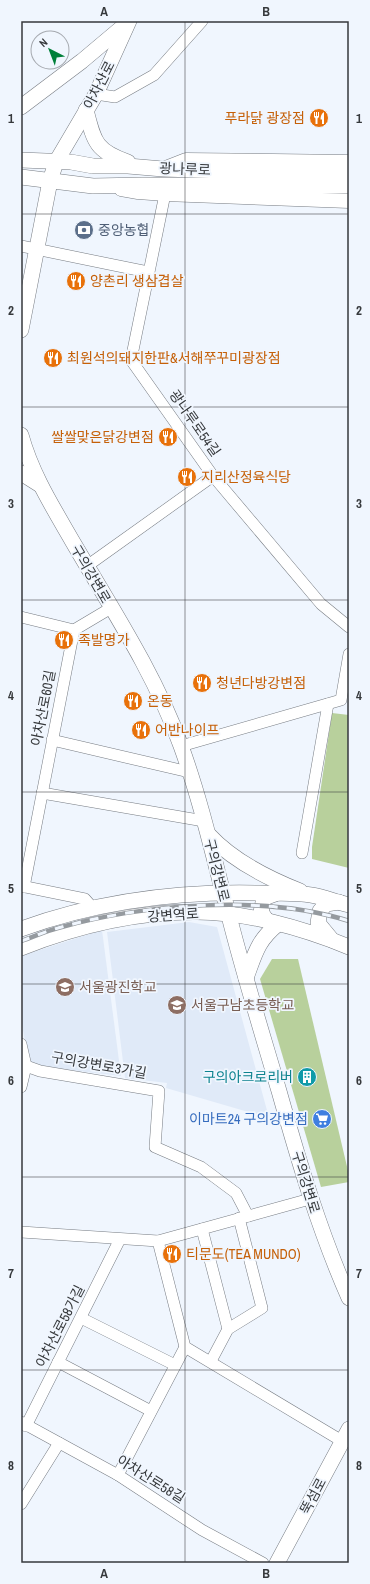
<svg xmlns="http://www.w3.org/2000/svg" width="370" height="1584" font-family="'Archivo Narrow','Noto Sans KR',sans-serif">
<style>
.built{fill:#e0eaf8}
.green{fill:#b8d09c}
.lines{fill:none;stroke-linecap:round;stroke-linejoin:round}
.minor-casing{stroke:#777c83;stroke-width:12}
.tertiary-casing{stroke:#777c83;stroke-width:15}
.secondary-casing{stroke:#777c83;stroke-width:16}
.minor{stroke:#fff;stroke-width:11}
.tertiary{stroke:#fff;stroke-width:14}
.secondary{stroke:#fff;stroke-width:15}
.rail-casing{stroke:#959a9f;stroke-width:4.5}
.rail{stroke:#f0f6fe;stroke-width:3;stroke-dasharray:9;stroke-linecap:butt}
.grid{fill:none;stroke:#36393c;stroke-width:1;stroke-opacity:0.55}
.labels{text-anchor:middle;stroke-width:3.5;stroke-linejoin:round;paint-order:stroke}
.street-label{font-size:14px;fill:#36393c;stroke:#f0f6fe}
.food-label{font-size:14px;fill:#c56008;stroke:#f0f6fe;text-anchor:start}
.service-label{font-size:14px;fill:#4e5e75;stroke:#f0f6fe;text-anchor:start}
.education-label{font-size:14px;fill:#785e54;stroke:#f0f6fe;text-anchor:start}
.culture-label{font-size:14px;fill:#0d838f;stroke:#f0f6fe;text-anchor:end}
.shop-label{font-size:14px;fill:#366cbe;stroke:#f0f6fe;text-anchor:end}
.neatline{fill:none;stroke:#36393c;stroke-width:1.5}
.grid-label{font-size:13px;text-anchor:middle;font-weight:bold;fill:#36393c}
</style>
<rect width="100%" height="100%" fill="#f0f6fe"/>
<g class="built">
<path d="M 189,922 L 217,927 L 268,1114 L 259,1115 L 166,1088 L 167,1083 L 125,1078 L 107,932 Z"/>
<path d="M 102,930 L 121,1076 L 35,1066 L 28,1060 L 21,1018 L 21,956 Z"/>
</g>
<g class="green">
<path d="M 332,713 L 349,715 L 349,868 L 312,859 L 312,847 Z"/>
<path d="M 272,959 L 298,959 L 349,1175 L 349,1182 L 321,1187 L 260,979 Z"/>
</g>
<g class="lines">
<defs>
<g id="minor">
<path d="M 96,94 L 115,97 L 154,75 L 202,21"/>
<path d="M 165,194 L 131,360 L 213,476 L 321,604 L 349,627"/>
<path d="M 21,246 L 148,272"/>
<path d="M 87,566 L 213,476"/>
<path d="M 21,617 L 74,630 L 111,608"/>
<path d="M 52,740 L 189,772"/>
<path d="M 181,746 L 341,700 L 349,654"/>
<path d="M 42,793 L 204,821"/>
<path d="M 302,853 L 328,704"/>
<path d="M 21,886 L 85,899 L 92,907"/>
<path d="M 24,887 L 74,630"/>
<path d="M 21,1044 L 26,1066 L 21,1087"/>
<path d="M 26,1066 L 40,1071 L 159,1091 L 155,1147 L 201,1167 L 236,1193 L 248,1216"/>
<path d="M 202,1229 L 228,1329"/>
<path d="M 21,1232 L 158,1241 L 310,1199"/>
<path d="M 158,1241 L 185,1347 L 342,1441"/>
<path d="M 81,1318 L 175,1365"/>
<path d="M 211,1361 L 228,1329 L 262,1308 L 239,1218"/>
<path d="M 58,1362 L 151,1411"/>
<path d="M 21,1422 L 118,1475 L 202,1530 L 263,1563"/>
<path d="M 26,1426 L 120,1239"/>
<path d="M 118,1475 L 185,1347"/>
<path d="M 21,1504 L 59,1443"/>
</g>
<g id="tertiary">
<path d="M 163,169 L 186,160 L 349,162"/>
<path d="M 121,189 L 138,192 L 165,194 L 349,201"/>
</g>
<g id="secondary">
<path d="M 21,107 L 82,61 L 126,24"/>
<path d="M 86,110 C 94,141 95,151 128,162"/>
<path d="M 21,160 L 71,162 L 93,166 L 128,166 L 163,169 L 349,175"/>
<path d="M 21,177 L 93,186 L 142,185 L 349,186"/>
<path d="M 21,330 L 50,181 L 56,162 L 96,94 L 129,21"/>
<path d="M 21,435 C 32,475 54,509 74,544 C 112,609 155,674 181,746 C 201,801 214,859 229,916 C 244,975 262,1033 279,1091 C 299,1162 319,1230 349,1298"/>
<path d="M 21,473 L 40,485"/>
<path d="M 209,835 C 233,861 267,878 300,891"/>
<path d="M 267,921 L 261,912 L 264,898 L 275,894"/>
<path d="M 21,929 C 98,901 178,891 259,893 C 276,894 294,892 311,895 C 324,897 336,902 349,905"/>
<path d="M 332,940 L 318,923 L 320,911 L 326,904 L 339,902"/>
<path d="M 21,948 C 74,927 135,912 193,912 C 243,911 303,928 349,947"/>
<path d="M 246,978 C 255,954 257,941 278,924"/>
<path d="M 277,1563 L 349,1429"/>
</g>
</defs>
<use href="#minor" class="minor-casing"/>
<use href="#tertiary" class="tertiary-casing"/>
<use href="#secondary" class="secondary-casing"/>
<use href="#minor" class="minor"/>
<use href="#tertiary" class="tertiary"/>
<use href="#secondary" class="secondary"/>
<defs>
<path id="rail" d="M 21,941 C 33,937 46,931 58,928 C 143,904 264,894 349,921"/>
</defs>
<use href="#rail" class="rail-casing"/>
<use href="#rail" class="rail"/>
</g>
<path class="grid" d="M 185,21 L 185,1563M 21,214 L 349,214M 21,407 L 349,407M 21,600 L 349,600M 21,792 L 349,792M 21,984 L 349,984M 21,1177 L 349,1177M 21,1370 L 349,1370"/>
<defs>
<symbol id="restaurant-disc" viewBox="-11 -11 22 22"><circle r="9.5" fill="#e8710a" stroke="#f0f6fe"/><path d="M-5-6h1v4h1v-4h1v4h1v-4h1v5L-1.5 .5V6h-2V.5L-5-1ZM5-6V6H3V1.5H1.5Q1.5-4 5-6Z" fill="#fff"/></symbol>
<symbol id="bank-disc" viewBox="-11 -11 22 22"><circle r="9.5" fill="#5c6f8a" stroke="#f0f6fe"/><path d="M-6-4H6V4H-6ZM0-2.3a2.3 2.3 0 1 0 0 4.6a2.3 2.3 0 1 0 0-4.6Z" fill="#fff"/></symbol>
<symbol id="school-disc" viewBox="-11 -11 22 22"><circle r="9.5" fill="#8d6e63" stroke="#f0f6fe"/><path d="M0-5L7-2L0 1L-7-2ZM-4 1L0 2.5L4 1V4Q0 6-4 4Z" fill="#fff"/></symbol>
<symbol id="building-disc" viewBox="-11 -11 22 22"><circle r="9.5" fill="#0f9aa8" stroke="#f0f6fe"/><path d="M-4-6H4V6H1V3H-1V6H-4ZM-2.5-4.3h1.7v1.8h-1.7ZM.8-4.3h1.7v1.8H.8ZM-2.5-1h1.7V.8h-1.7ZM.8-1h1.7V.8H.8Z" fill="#fff"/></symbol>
<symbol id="supermarket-disc" viewBox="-11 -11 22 22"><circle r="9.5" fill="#3f7fe0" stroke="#f0f6fe"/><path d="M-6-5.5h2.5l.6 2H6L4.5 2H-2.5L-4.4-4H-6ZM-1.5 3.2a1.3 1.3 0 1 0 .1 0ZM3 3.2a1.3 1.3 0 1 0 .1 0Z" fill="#fff"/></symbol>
</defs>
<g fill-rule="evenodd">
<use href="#restaurant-disc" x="308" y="107" width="22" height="22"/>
<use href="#bank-disc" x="73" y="219" width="22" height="22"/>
<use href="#restaurant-disc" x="65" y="270" width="22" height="22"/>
<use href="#restaurant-disc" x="42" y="347" width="22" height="22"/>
<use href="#restaurant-disc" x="157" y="426" width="22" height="22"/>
<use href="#restaurant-disc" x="176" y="466" width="22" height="22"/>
<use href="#restaurant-disc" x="53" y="629" width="22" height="22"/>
<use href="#restaurant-disc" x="191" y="672" width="22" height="22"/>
<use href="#restaurant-disc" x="122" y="690" width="22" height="22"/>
<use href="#restaurant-disc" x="130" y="719" width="22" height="22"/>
<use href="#school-disc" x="54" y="976" width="22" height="22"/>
<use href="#school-disc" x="166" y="994" width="22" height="22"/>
<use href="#building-disc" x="296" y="1066" width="22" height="22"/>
<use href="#supermarket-disc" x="311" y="1108" width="22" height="22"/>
<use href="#restaurant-disc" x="161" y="1243" width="22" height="22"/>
</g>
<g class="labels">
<g class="street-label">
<text transform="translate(99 85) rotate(-63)" y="5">아차산로</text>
<text transform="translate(185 169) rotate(2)" y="5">광나루로</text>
<text transform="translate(195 423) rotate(55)" y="5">광나루로54길</text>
<text transform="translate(91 574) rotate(60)" y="5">구의강변로</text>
<text transform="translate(43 708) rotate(-79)" y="5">아차산로60길</text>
<text transform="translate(217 870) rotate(76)" y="5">구의강변로</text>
<text transform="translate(173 915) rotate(-4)" y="5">강변역로</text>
<text transform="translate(99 1065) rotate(10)" y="5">구의강변로3가길</text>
<text transform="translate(306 1182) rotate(73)" y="5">구의강변로</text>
<text transform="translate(60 1326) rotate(-63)" y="5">아차산로58가길</text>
<text transform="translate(151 1479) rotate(32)" y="5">아차산로58길</text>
<text transform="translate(313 1496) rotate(-62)" y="5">뚝섬로</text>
</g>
<g class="food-label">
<text x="305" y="123" text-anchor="end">푸라닭 광장점</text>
<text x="90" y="286">양촌리 생삼겹살</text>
<text x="67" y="363">최원석의돼지한판&amp;서해쭈꾸미광장점</text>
<text x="154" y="442" text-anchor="end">쌀쌀맞은닭강변점</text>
<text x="201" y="482">지리산정육식당</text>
<text x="78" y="645">족발명가</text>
<text x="216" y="688">청년다방강변점</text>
<text x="147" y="706">온동</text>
<text x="155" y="735">어반나이프</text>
<text x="186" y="1259">티문도(TEA MUNDO)</text>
</g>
<g class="service-label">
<text x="98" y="235">중앙농협</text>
</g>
<g class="education-label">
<text x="79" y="992">서울광진학교</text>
<text x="191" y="1010">서울구남초등학교</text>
</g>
<g class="culture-label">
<text x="293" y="1082">구의아크로리버</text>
</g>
<g class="shop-label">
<text x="308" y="1124">이마트24 구의강변점</text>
</g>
</g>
<rect width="370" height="1584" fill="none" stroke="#f0f6fe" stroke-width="44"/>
<g transform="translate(50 50) rotate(318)"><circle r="19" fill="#f0f6fe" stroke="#a6aab0"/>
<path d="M0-3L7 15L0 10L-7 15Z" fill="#00803a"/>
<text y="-6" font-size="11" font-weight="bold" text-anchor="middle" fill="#36393c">N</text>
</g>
<rect x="22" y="22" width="326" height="1540" class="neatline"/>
<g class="grid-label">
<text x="104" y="16">A</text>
<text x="266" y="16">B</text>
<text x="11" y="123">1</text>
<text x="359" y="123">1</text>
<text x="11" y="315">2</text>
<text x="359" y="315">2</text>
<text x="11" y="508">3</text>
<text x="359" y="508">3</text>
<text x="11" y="700">4</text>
<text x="359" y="700">4</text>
<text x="11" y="893">5</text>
<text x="359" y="893">5</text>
<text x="11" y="1085">6</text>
<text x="359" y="1085">6</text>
<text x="11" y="1278">7</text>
<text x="359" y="1278">7</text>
<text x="11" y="1470">8</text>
<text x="359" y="1470">8</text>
<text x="104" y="1578">A</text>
<text x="266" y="1578">B</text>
</g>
</svg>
